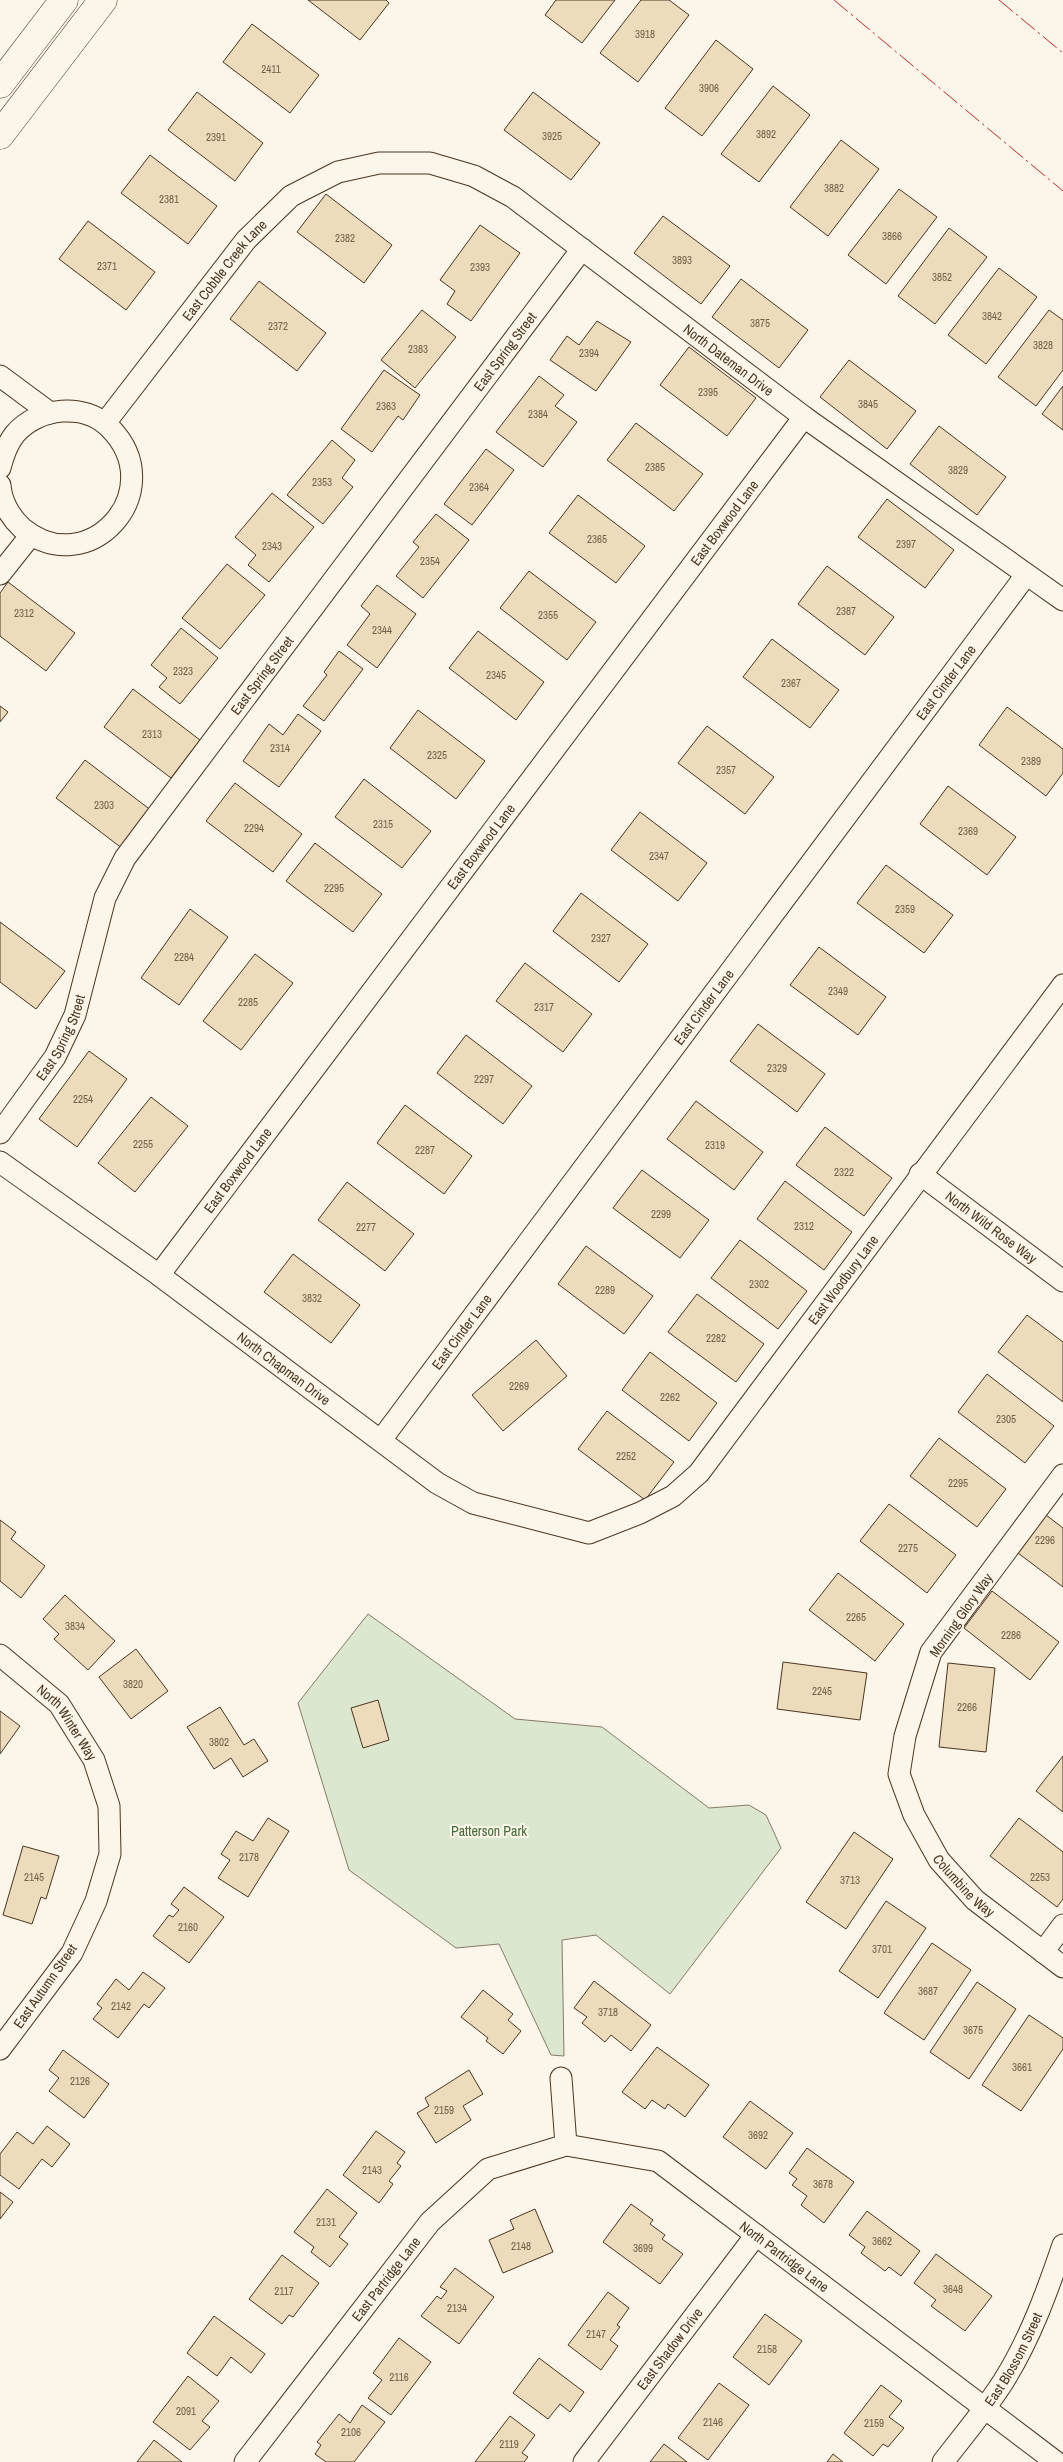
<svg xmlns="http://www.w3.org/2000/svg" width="1063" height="2462" font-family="'Archivo Narrow',sans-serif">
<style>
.green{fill:#dce7d0;stroke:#887966}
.building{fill:#ecdcbc;stroke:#4a3520}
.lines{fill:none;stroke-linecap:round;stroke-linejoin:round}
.minor-casing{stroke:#4a3520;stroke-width:23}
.tertiary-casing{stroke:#4a3520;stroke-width:29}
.minor{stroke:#fbf6e9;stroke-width:21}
.tertiary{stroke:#fbf6e9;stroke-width:28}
.power{stroke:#c62828;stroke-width:1;stroke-dasharray:18 4 2.5 4;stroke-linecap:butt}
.labels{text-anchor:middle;stroke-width:4;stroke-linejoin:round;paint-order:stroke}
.number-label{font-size:11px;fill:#725f47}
.street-label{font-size:14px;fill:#4a3520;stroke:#fbf6e9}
.park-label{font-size:14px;fill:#436837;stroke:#fbf6e9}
</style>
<rect width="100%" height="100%" fill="#fbf6e9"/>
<path class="green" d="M 368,1614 L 515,1719 L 602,1727 L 709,1808 L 749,1805 L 766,1815 L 781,1848 L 670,1994 L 596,1935 L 562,1940 L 564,2056 L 551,2055 L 499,1944 L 456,1948 L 349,1870 L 298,1703 Z"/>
<g class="building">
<path d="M 308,0 L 386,0 L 389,3 L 360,40 Z"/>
<path d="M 556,0 L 615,0 L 582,43 L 545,15 Z"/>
<path d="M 641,0 L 669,0 L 689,15 L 638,82 L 600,53 Z"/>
<path d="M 252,24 L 319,75 L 290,113 L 223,62 Z"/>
<path d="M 716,40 L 753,69 L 702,136 L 665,108 Z"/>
<path d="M 773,86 L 810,115 L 759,182 L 721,154 Z"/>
<path d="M 197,92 L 263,143 L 235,181 L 168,130 Z"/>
<path d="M 533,92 L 600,143 L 571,180 L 504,130 Z"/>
<path d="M 841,140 L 879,169 L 828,236 L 790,207 Z"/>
<path d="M 150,155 L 217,206 L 188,244 L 121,193 Z"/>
<path d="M 899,189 L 937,217 L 886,284 L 848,255 Z"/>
<path d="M 326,194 L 392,245 L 364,283 L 297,232 Z"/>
<path d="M 663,216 L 730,266 L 701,304 L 634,253 Z"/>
<path d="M 88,221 L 155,272 L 126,310 L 59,259 Z"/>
<path d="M 480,225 L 520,253 L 471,321 L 447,304 L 455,291 L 440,280 Z"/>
<path d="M 949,228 L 987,257 L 935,324 L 898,296 Z"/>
<path d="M 999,268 L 1037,297 L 986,364 L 948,335 Z"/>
<path d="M 741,279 L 808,330 L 779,368 L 712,317 Z"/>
<path d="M 259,281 L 326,333 L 297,371 L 230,319 Z"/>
<path d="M 422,310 L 456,337 L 415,388 L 381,360 Z"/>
<path d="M 1049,310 L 1063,320 L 1063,370 L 1036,406 L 998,377 Z"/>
<path d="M 597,321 L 631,342 L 596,391 L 550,360 L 567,336 L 579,345 Z"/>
<path d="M 689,347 L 756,398 L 727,436 L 660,385 Z"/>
<path d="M 849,360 L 916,411 L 887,449 L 820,397 Z"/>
<path d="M 384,370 L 420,395 L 403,420 L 398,416 L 372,452 L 341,429 Z"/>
<path d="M 539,376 L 564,395 L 555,406 L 577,422 L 543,467 L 496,432 Z"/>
<path d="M 1063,386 L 1063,430 L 1042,414 Z"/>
<path d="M 636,423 L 703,474 L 674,511 L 607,460 Z"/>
<path d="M 939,426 L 1006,477 L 977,515 L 910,464 Z"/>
<path d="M 332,440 L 355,460 L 342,478 L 353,487 L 323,524 L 287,495 Z"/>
<path d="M 486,449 L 514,470 L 472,525 L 444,504 Z"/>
<path d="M 272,493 L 314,527 L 269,582 L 248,565 L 256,555 L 235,537 Z"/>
<path d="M 578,495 L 645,546 L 616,583 L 549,533 Z"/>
<path d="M 887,499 L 954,550 L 925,588 L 858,537 Z"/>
<path d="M 436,514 L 469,540 L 423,598 L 396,576 L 419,547 L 413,542 Z"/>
<path d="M 227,564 L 265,595 L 220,649 L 182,618 Z"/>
<path d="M 827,566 L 894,617 L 865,655 L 798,604 Z"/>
<path d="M 529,571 L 596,622 L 567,660 L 500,608 Z"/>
<path d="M 8,582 L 75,633 L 46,671 L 0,636 L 0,593 Z"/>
<path d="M 377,585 L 416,614 L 377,668 L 347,645 L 370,614 L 361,606 Z"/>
<path d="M 181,628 L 218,658 L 180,704 L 159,687 L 167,678 L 151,665 Z"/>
<path d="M 478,631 L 544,682 L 516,720 L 449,668 Z"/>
<path d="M 772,639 L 839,690 L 810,728 L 743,677 Z"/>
<path d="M 339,651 L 363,669 L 324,721 L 303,706 L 327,675 L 324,672 Z"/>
<path d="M 133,689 L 200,740 L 171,778 L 104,727 Z"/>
<path d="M 0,706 L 8,712 L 0,722 Z"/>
<path d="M 1007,707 L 1063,749 L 1063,773 L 1046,796 L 979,745 Z"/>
<path d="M 418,710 L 485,761 L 456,799 L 390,748 Z"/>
<path d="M 298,714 L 321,731 L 279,787 L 243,761 L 269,724 L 283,735 Z"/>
<path d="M 707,726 L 774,777 L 745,814 L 678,763 Z"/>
<path d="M 85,760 L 152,811 L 123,849 L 56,798 Z"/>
<path d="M 364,779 L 431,831 L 402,868 L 335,817 Z"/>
<path d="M 235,783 L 302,834 L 273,872 L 206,821 Z"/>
<path d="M 948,786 L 1016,837 L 987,875 L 920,824 Z"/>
<path d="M 640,812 L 707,863 L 678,901 L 611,850 Z"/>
<path d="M 315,843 L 382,894 L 353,932 L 286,881 Z"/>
<path d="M 886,865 L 953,915 L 924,953 L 857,903 Z"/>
<path d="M 581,893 L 648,944 L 619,982 L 553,931 Z"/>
<path d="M 190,909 L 228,937 L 179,1005 L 141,978 Z"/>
<path d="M 0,922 L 65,971 L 36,1009 L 0,982 Z"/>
<path d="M 819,947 L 886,997 L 858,1035 L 790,985 Z"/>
<path d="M 255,954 L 293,983 L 241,1050 L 203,1021 Z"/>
<path d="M 525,963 L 592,1014 L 563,1052 L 496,1001 Z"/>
<path d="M 758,1024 L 825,1074 L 797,1112 L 730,1061 Z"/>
<path d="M 466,1035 L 532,1086 L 503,1124 L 437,1073 Z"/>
<path d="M 89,1051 L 127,1079 L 77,1147 L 39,1119 Z"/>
<path d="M 151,1097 L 188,1126 L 135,1192 L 98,1163 Z"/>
<path d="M 696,1101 L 763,1152 L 734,1190 L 667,1139 Z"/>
<path d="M 405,1105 L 472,1156 L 444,1194 L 377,1143 Z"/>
<path d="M 825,1127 L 892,1178 L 864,1216 L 796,1165 Z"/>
<path d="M 642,1170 L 709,1220 L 680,1258 L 613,1208 Z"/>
<path d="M 785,1181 L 852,1232 L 824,1270 L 757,1219 Z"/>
<path d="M 347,1182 L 414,1234 L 385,1271 L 318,1220 Z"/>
<path d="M 740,1240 L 807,1291 L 778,1329 L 711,1278 Z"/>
<path d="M 586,1246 L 653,1296 L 624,1334 L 558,1284 Z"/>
<path d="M 293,1254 L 360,1305 L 331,1343 L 264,1292 Z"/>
<path d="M 697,1294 L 764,1344 L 736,1382 L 668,1332 Z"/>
<path d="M 1027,1315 L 1063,1342 L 1063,1402 L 998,1352 Z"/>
<path d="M 536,1340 L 567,1376 L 503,1431 L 472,1395 Z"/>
<path d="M 650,1352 L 717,1403 L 689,1441 L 622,1390 Z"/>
<path d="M 987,1374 L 1054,1426 L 1025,1463 L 958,1412 Z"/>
<path d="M 607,1411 L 674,1462 L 645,1500 L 578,1449 Z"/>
<path d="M 939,1438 L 1006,1489 L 977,1527 L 910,1476 Z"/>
<path d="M 889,1504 L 956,1555 L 927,1593 L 860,1541 Z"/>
<path d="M 1046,1515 L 1063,1528 L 1063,1587 L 1018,1553 Z"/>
<path d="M 0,1520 L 16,1532 L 11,1539 L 45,1566 L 21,1598 L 0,1581 Z"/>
<path d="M 838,1573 L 904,1624 L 875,1661 L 809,1610 Z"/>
<path d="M 992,1591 L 1059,1642 L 1030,1680 L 964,1628 Z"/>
<path d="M 65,1595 L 115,1641 L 88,1670 L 54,1639 L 59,1634 L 43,1619 Z"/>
<path d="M 136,1649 L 168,1691 L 131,1719 L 99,1677 Z"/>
<path d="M 783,1662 L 867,1673 L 860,1720 L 777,1709 Z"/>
<path d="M 948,1663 L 995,1668 L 986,1752 L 939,1747 Z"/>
<path d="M 378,1700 L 389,1740 L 363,1748 L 351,1708 Z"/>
<path d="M 220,1707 L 244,1745 L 254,1739 L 268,1761 L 243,1777 L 231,1758 L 214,1769 L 187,1727 Z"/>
<path d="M 0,1711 L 20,1726 L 0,1754 Z"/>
<path d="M 1063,1756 L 1063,1812 L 1036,1791 Z"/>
<path d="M 268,1818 L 289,1831 L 248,1897 L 218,1878 L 230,1860 L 221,1854 L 236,1831 L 253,1841 Z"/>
<path d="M 1019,1818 L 1063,1852 L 1063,1899 L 1057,1907 L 990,1856 Z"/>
<path d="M 854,1832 L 893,1859 L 846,1929 L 806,1902 Z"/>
<path d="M 23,1846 L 59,1856 L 46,1899 L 41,1897 L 32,1924 L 3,1915 Z"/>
<path d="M 184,1887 L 224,1917 L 189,1963 L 153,1936 L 169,1915 L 173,1917 L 179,1910 L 171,1904 Z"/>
<path d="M 886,1901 L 926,1928 L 878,1998 L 839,1971 Z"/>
<path d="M 932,1943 L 971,1970 L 924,2040 L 884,2013 Z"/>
<path d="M 143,1972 L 165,1988 L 149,2008 L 144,2004 L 118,2038 L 93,2019 L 102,2008 L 97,2004 L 116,1979 L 129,1990 Z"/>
<path d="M 594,1981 L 651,2025 L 631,2051 L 611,2035 L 605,2042 L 582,2023 L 587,2017 L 574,2008 Z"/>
<path d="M 977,1982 L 1016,2009 L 969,2079 L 930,2052 Z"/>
<path d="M 483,1990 L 513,2014 L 508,2020 L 521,2031 L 503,2054 L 486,2041 L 488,2038 L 461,2017 Z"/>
<path d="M 1029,2015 L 1063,2038 L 1063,2049 L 1021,2111 L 982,2085 Z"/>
<path d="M 657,2047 L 709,2085 L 685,2117 L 668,2104 L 665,2109 L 652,2100 L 645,2109 L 622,2092 Z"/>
<path d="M 63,2050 L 109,2084 L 84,2118 L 49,2091 L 59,2078 L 49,2070 Z"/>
<path d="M 469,2070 L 483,2094 L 463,2106 L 471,2120 L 436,2143 L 417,2113 L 429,2106 L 425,2098 Z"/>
<path d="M 750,2101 L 793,2133 L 766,2169 L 723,2137 Z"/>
<path d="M 47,2126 L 70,2144 L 52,2167 L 42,2159 L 19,2189 L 0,2175 L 0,2154 L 17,2132 L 33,2144 Z"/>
<path d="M 376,2131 L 405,2152 L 397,2163 L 401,2166 L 389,2181 L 393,2184 L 379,2203 L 343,2175 Z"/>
<path d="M 807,2148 L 854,2182 L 824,2223 L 801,2205 L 807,2196 L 792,2185 L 797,2179 L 789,2173 Z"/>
<path d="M 327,2189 L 357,2213 L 339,2237 L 348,2244 L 330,2267 L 311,2252 L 314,2247 L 294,2232 Z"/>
<path d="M 0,2192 L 13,2202 L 0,2219 Z"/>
<path d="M 631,2204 L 653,2220 L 650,2224 L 665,2235 L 662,2239 L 683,2254 L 660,2284 L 603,2242 Z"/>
<path d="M 535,2209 L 553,2252 L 503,2273 L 489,2240 L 514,2229 L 510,2220 Z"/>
<path d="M 867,2211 L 920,2251 L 901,2276 L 889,2267 L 885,2271 L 861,2253 L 865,2247 L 849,2235 Z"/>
<path d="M 936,2254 L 992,2296 L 965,2331 L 931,2306 L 936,2300 L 914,2283 Z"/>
<path d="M 282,2255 L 319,2283 L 293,2317 L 289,2315 L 282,2324 L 249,2299 Z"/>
<path d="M 455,2268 L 494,2297 L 459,2344 L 421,2316 L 437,2296 L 441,2299 L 447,2291 L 440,2287 Z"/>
<path d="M 608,2292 L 629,2308 L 617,2325 L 620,2327 L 610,2340 L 618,2346 L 601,2370 L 568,2345 Z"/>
<path d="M 765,2314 L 802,2341 L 769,2385 L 733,2357 Z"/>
<path d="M 214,2316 L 265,2354 L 251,2373 L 231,2357 L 217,2376 L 187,2353 Z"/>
<path d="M 399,2338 L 431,2362 L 391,2415 L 368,2398 L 382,2380 L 373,2373 Z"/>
<path d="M 539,2358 L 584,2392 L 570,2412 L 560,2404 L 548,2419 L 513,2393 Z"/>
<path d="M 188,2376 L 219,2401 L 202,2421 L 210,2427 L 190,2450 L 153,2422 Z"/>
<path d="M 719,2383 L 749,2405 L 708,2460 L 678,2438 Z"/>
<path d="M 881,2385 L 902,2401 L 889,2417 L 904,2428 L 888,2447 L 883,2444 L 873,2456 L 844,2433 Z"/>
<path d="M 362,2405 L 385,2422 L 354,2462 L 326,2462 L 315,2454 L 321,2445 L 317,2442 L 339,2414 L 350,2423 Z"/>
<path d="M 510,2416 L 535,2435 L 522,2453 L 528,2457 L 524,2462 L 475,2462 Z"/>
<path d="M 154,2440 L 182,2462 L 137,2462 Z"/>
<path d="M 664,2444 L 687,2462 L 650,2462 Z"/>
<path d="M 833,2454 L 843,2462 L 827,2462 Z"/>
</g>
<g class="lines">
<defs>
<g id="minor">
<path d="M 0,376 L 50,413"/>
<path id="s1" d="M 105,423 L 246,240 L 291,196 L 338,172 L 379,163 L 430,163 L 474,176 L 513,197 L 804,417 L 1063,600"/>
<path d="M 0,468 C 3,456 7,444 15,434 C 38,407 85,402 110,428 C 172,491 88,583 22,528 C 10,517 1,501 0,485"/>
<path d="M 0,574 L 31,535"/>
<path id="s2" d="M 0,1133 L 55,1057 L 75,1015 L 105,898 L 125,858 L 582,249"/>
<path id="s3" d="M 0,1162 L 159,1275 L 437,1483 L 473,1503 L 589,1533 L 640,1513 L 673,1496 L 699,1473 L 1063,985"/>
<path id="s4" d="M 920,1174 L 1063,1281"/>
<path id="s5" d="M 159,1275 L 804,417"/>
<path id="s6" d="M 381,1440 L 1026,575"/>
<path id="s7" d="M 1063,1475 L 931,1652 L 905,1736 L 899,1774 L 914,1815 L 939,1860 L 975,1900 L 1063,1967"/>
<path id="s8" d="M 0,1655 L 59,1704 L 94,1760 L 109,1806 L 110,1854 L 96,1901 L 72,1953 L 0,2049"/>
<path d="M 1043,1952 L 1063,1925"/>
<path d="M 561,2078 L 566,2145"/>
<path id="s9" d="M 245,2462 L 430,2222 L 488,2169 L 566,2145 L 658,2161 L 1056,2462"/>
<path id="s10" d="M 584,2462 L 756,2235"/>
<path id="s11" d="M 943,2462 C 963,2436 985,2410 1003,2382 C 1030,2339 1047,2292 1063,2245"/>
</g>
<g id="tertiary">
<path d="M 0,84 L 64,0"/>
<path d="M 0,135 L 103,0"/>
</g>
</defs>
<use href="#minor" class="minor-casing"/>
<use href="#tertiary" class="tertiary-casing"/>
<use href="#minor" class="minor"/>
<use href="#tertiary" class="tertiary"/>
<g class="power">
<path d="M 834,0 L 1063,191"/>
<path d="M 999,0 L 1063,53"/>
</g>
</g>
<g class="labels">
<g class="number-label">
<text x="645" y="38">3918</text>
<text x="271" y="73">2411</text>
<text x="709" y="92">3906</text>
<text x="766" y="138">3892</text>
<text x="552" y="140">3925</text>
<text x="216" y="141">2391</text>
<text x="834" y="192">3882</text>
<text x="169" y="203">2381</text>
<text x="892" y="240">3866</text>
<text x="345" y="242">2382</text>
<text x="682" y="264">3893</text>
<text x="107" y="270">2371</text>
<text x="480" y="271">2393</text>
<text x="942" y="281">3852</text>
<text x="992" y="320">3842</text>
<text x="760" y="327">3875</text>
<text x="278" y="330">2372</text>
<text x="1043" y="349">3828</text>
<text x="418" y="353">2383</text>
<text x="589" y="357">2394</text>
<text x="708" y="396">2395</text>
<text x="868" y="408">3845</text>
<text x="386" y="410">2363</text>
<text x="538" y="418">2384</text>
<text x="655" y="471">2385</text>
<text x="958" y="474">3829</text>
<text x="322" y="486">2353</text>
<text x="479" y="491">2364</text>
<text x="597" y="543">2365</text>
<text x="906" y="548">2397</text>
<text x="272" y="550">2343</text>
<text x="430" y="565">2354</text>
<text x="846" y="615">2387</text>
<text x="24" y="617">2312</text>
<text x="548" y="619">2355</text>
<text x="382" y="634">2344</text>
<text x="183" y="675">2323</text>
<text x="496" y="679">2345</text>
<text x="791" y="687">2367</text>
<text x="152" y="738">2313</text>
<text x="280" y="752">2314</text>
<text x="437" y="759">2325</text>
<text x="1031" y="765">2389</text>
<text x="726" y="774">2357</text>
<text x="104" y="809">2303</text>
<text x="383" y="828">2315</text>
<text x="254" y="832">2294</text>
<text x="968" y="835">2369</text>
<text x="659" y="860">2347</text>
<text x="334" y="892">2295</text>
<text x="905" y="913">2359</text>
<text x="601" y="942">2327</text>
<text x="184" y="961">2284</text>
<text x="838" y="995">2349</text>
<text x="248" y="1006">2285</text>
<text x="544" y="1011">2317</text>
<text x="777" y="1072">2329</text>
<text x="484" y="1083">2297</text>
<text x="83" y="1103">2254</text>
<text x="143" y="1148">2255</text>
<text x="715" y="1149">2319</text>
<text x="425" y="1154">2287</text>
<text x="844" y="1176">2322</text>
<text x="661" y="1218">2299</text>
<text x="804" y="1230">2312</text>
<text x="366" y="1231">2277</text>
<text x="759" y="1288">2302</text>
<text x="605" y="1294">2289</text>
<text x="312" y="1302">3832</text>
<text x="716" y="1342">2282</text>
<text x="519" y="1390">2269</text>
<text x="670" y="1401">2262</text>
<text x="1006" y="1423">2305</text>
<text x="626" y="1460">2252</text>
<text x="958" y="1487">2295</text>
<text x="1045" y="1544">2296</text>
<text x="908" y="1552">2275</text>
<text x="856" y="1621">2265</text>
<text x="75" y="1630">3834</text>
<text x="1011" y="1639">2286</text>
<text x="133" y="1688">3820</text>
<text x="822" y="1695">2245</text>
<text x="967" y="1711">2266</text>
<text x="219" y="1746">3802</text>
<text x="249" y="1861">2178</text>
<text x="34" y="1881">2145</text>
<text x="1040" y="1881">2253</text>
<text x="850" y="1884">3713</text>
<text x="188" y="1931">2160</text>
<text x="882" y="1953">3701</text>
<text x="928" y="1995">3687</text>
<text x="121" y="2010">2142</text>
<text x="608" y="2016">3718</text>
<text x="973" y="2034">3675</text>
<text x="1022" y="2071">3661</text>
<text x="80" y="2085">2126</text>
<text x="444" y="2114">2159</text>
<text x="758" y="2139">3692</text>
<text x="372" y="2174">2143</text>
<text x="823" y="2188">3678</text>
<text x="326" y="2226">2131</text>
<text x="882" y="2245">3662</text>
<text x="521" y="2250">2148</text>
<text x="643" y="2252">3699</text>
<text x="953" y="2293">3648</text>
<text x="284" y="2295">2117</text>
<text x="457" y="2312">2134</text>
<text x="596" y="2338">2147</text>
<text x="767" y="2353">2158</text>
<text x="399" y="2381">2116</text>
<text x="186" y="2415">2091</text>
<text x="713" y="2426">2146</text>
<text x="874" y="2427">2159</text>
<text x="351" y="2436">2106</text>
<text x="509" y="2448">2119</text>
</g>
<g class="street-label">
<text dy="5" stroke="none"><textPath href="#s1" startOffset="194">East Cobble Creek Lane</textPath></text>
<text dy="5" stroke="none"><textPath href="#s2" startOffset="939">East Spring Street</textPath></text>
<text dy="5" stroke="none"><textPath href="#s1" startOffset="800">North Dateman Drive</textPath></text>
<text dy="5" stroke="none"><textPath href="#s5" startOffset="941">East Boxwood Lane</textPath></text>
<text dy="5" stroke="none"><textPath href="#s2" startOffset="534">East Spring Street</textPath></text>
<text dy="5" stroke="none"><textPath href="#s6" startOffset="945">East Cinder Lane</textPath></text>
<text dy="5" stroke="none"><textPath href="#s5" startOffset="536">East Boxwood Lane</textPath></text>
<text dy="5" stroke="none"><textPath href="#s6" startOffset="540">East Cinder Lane</textPath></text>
<text dy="5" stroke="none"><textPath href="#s2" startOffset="114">East Spring Street</textPath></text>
<text dy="5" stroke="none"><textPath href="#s5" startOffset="131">East Boxwood Lane</textPath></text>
<text dy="5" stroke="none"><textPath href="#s4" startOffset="89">North Wild Rose Way</textPath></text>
<text dy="5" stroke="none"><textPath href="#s3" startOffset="1071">East Woodbury Lane</textPath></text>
<text dy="5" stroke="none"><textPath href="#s6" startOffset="135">East Cinder Lane</textPath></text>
<text dy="5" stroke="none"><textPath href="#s3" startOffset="351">North Chapman Drive</textPath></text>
<text transform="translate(961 1615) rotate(-55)" y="5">Morning Glory Way</text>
<text dy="5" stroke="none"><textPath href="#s8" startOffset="96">North Winter Way</textPath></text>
<text dy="5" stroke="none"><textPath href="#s7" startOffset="478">Columbine Way</textPath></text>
<text transform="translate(45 1986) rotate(-55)" y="5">East Autumn Street</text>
<text dy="5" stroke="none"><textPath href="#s9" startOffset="715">North Partridge Lane</textPath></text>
<text dy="5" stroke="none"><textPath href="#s9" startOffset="231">East Partridge Lane</textPath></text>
<text dy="5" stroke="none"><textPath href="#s10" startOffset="142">East Shadow Drive</textPath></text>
<text dy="5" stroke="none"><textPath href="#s11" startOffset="125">East Blossom Street</textPath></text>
</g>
<g class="park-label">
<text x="489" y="1836">Patterson Park</text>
</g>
</g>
</svg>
